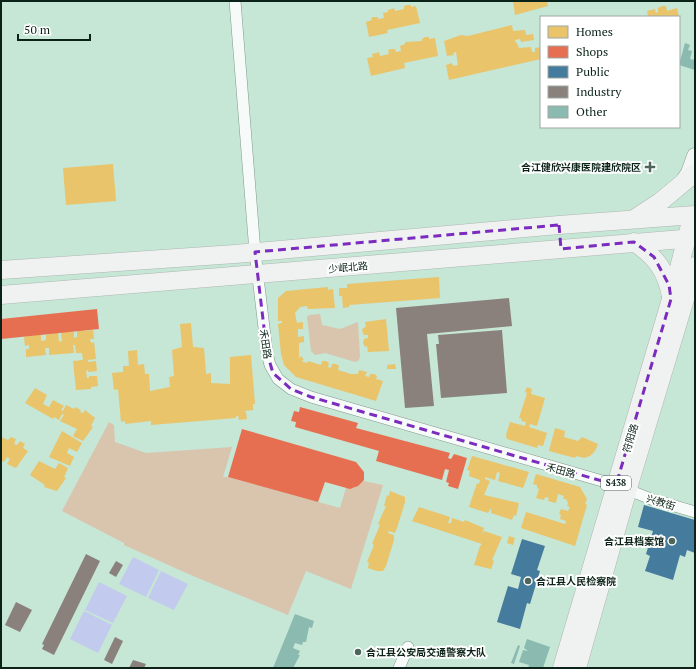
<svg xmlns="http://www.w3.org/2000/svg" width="696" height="669" font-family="'PT Serif','Noto Sans SC',serif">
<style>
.green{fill:#d9c4ae}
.water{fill:#c2cbee}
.homes{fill:#e9c46a}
.shops{fill:#e76f51}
.public{fill:#457b9d}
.industry{fill:#8a817c}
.building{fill:#8bbab0}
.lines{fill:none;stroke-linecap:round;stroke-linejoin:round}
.street-casing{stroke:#80988d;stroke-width:12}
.secondary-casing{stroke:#80988d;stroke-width:17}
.primary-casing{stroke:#adb7b2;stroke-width:19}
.street{stroke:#f6fbf9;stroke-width:11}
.secondary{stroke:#f3f6f5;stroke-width:16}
.primary{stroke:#f0f2f1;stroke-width:18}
.marked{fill:none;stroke:#7b2cbf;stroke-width:3;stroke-dasharray:8 5;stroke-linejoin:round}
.poi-dot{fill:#4c675a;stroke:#fff;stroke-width:1.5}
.labels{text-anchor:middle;stroke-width:4;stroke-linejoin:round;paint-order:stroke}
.shield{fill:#fff;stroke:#54645d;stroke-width:1}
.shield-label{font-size:9px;font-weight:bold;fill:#0b2218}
.poi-label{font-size:10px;font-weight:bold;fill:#0b2218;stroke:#fff;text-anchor:end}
.street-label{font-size:10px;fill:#0b2218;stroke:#fff}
</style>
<rect width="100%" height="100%" fill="#c6e6d6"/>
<g class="green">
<path d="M 320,314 L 322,325 L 340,329 L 358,322 L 360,357 L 358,361 L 355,362 L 325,353 L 315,355 L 311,351 L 307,317 L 309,315 Z"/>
<path d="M 109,422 L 114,425 L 115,442 L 146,453 L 232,447 L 223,477 L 228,477 L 340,508 L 346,488 L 354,488 L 363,481 L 383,485 L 351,589 L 306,571 L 288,615 L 193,576 L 124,545 L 124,543 L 62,511 Z"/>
</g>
<g class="water">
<path d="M 133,557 L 159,570 L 146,597 L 119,584 Z"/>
<path d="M 161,571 L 188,584 L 174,610 L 148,598 Z"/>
<path d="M 99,582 L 127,596 L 113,623 L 85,610 Z"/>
<path d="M 84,611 L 112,625 L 98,653 L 70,639 Z"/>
</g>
<g class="homes">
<path d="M 513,1 L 547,1 L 548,6 L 515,15 Z"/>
<path d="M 407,5 L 411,5 L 411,7 L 416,6 L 420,23 L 387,30 L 388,33 L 369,37 L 366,22 L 372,20 L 371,18 L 374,17 L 378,17 L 378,19 L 384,18 L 383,13 L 388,12 L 388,10 L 394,8 L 395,11 L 404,9 L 404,6 Z"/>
<path d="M 662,6 L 666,6 L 667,11 L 677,8 L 679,17 L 645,17 L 648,16 L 647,11 L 655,9 L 656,13 L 658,12 L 658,8 Z"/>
<path d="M 512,25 L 513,31 L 525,30 L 526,35 L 533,34 L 534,40 L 521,42 L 520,39 L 515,40 L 516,43 L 517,43 L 519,48 L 531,47 L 532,52 L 535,52 L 535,48 L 541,47 L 541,59 L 449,80 L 446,65 L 452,63 L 453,66 L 458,65 L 456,52 L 453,53 L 454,55 L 447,56 L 444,41 L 461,35 L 468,36 Z"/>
<path d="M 425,37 L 429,37 L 429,39 L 435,38 L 438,56 L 404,63 L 405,68 L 371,76 L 367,58 L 373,57 L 372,54 L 379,52 L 380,56 L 389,54 L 388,50 L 391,49 L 395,49 L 396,52 L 401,51 L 400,46 L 405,44 L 405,42 L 422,41 L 422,39 Z"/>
<path d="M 113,164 L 116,201 L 66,205 L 63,168 Z"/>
<path d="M 439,277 L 440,298 L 349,305 L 349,307 L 343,308 L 342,296 L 339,296 L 339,288 L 347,288 L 347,284 Z"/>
<path d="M 328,287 L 328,290 L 333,289 L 335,308 L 308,309 L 307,306 L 300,307 L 295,313 L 297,323 L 303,322 L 303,329 L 298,329 L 298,337 L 304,336 L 304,342 L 299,343 L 299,358 L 301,356 L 304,360 L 301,361 L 307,363 L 308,361 L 321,365 L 322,361 L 326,361 L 329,363 L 328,367 L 331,368 L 332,364 L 336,364 L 339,366 L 338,370 L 351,374 L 358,374 L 359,370 L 367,372 L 365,376 L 369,377 L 370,374 L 374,374 L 377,376 L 376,379 L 383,381 L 376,401 L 296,377 L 284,365 L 281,354 L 278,324 L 282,323 L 282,321 L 278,321 L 278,298 L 286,291 Z"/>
<path d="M 386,319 L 389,351 L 368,352 L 367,346 L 365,347 L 363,343 L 364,339 L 368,338 L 368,335 L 364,335 L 362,331 L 363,328 L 366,327 L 365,322 Z"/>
<path d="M 191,323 L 193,347 L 204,348 L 206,374 L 211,373 L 211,383 L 230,384 L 230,357 L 251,355 L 255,404 L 253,404 L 253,410 L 244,411 L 246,412 L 247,419 L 239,420 L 238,416 L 236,416 L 236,418 L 151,425 L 151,421 L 125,424 L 125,421 L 121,422 L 118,389 L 114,390 L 112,373 L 123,372 L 123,366 L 129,366 L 128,351 L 137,350 L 138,365 L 144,364 L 145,374 L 149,374 L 150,391 L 170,387 L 169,377 L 174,376 L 172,350 L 182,347 L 180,324 Z"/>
<path d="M 83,329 L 83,331 L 93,330 L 94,339 L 90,339 L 91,343 L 94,342 L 96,359 L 88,360 L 88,362 L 96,361 L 97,371 L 88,372 L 88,370 L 86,371 L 87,378 L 89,378 L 89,376 L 97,376 L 98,386 L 91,387 L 91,389 L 76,390 L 73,361 L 83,360 L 82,353 L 76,353 L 75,345 L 73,345 L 74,353 L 49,355 L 49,348 L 45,348 L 46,355 L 26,357 L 26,349 L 29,349 L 29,345 L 25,346 L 24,337 L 41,333 L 41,341 L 46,340 L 46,335 L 58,332 L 59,342 L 62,341 L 61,331 L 74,332 L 74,338 L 77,337 L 77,330 Z"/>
<path d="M 395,364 L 396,369 L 387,369 L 387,365 Z"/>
<path d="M 527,387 L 532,389 L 531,394 L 545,398 L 537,426 L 530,424 L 529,427 L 547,433 L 543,446 L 538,445 L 537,448 L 507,439 L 506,435 L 510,422 L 525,426 L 526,422 L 521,421 L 522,419 L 519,418 L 527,393 L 525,392 Z"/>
<path d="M 35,388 L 47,395 L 43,404 L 49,407 L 53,400 L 64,406 L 61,410 L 63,411 L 66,405 L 74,409 L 75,407 L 81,410 L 80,412 L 83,413 L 85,410 L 95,418 L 91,426 L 93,427 L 83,441 L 73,436 L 77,429 L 60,421 L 64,415 L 62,414 L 59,420 L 54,417 L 53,419 L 25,403 Z"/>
<path d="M 555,428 L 565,431 L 564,437 L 578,441 L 582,437 L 598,444 L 595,451 L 590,456 L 584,458 L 576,456 L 575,458 L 549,451 Z"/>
<path d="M 62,431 L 82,443 L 77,452 L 69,448 L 67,453 L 74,457 L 70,466 L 49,457 Z"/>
<path d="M 1,437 L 8,440 L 11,437 L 16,439 L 14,444 L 17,445 L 20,441 L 25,444 L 23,448 L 28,451 L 16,468 L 7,464 L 10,459 L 7,457 L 4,462 L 1,460 Z"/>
<path d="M 472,456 L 529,472 L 523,488 L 498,481 L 500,473 L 497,472 L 495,480 L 485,477 L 485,479 L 490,481 L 484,495 L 519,503 L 516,516 L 514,515 L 512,520 L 491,513 L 491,508 L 488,513 L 469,507 L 477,483 L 479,484 L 480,480 L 469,476 L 470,471 L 467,470 Z"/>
<path d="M 39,461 L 55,469 L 59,463 L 68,468 L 64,477 L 66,478 L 57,491 L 44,487 L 45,485 L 30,475 Z"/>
<path d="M 536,474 L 580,487 L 587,499 L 585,504 L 587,505 L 575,546 L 521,528 L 526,512 L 565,524 L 566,521 L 560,519 L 561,515 L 559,514 L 561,509 L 568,511 L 570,507 L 567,506 L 568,503 L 566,499 L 563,499 L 564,496 L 558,494 L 556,503 L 548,501 L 549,498 L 545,497 L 544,500 L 536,498 L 539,489 L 537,488 L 537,485 L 533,484 Z"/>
<path d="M 390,491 L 405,497 L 405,502 L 397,528 L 395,533 L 389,531 L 388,533 L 394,535 L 394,540 L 386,566 L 383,571 L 377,571 L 368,568 L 369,563 L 367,562 L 374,545 L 372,544 L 380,525 L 378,524 L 386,506 L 384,506 L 387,495 L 389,496 Z"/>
<path d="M 419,507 L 450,517 L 448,523 L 451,523 L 452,518 L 464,522 L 465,520 L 484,528 L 482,534 L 484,531 L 502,537 L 492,560 L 494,561 L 491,569 L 474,565 L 480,546 L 482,544 L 412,521 Z"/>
<path d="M 509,536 L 515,538 L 513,545 L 507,543 Z"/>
</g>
<g class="shops">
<path d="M 97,309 L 99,329 L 1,339 L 1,319 Z"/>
<path d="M 300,407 L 358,423 L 356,428 L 450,453 L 448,458 L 451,459 L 454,454 L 467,458 L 458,489 L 448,486 L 449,483 L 446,482 L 449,470 L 445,469 L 442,480 L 376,461 L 379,451 L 295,427 L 296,422 L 291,421 L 294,411 L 299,412 Z"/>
<path d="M 242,429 L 356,462 L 364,472 L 364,480 L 358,486 L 350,489 L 325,482 L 318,502 L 228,477 Z"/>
</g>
<g class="public">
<path d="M 644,505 L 695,520 L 695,553 L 687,550 L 685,557 L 680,555 L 673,580 L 645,571 L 650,556 L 646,554 L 653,531 L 638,527 Z"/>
<path d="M 522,539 L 545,546 L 537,570 L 540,571 L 530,604 L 527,603 L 520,629 L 497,622 L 508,586 L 518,589 L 521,577 L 511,574 Z"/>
</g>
<g class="industry">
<path d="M 509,298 L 512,326 L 427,334 L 434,406 L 405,408 L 396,308 Z"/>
<path d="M 502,330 L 507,393 L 441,398 L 436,344 L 439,344 L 438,335 Z"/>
<path d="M 86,554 L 100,561 L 54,655 L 42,649 L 44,645 L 42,644 Z"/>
<path d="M 116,561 L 123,565 L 116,577 L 109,573 Z"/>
<path d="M 16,602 L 32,610 L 20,632 L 5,625 Z"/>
<path d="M 115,637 L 123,641 L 112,664 L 104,660 Z"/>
<path d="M 133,660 L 146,664 L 144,668 L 129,668 Z"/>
</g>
<g class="building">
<path d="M 685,43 L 690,45 L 688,50 L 692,51 L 690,59 L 695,60 L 695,70 L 679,65 Z"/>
<path d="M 295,614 L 314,621 L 312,628 L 309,627 L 306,642 L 303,642 L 302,645 L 295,643 L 293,648 L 300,651 L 298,655 L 300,655 L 293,668 L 273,668 Z"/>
<path d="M 527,639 L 550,647 L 543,668 L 528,668 L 529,665 L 519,662 L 523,650 L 528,651 L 524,648 Z"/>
<path d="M 518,645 L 520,646 L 514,664 L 511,663 Z"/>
</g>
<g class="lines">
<defs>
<g id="street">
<path d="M 235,1 L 255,252 L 267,353 L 270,365 L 278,379 L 291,389 L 311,397 L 616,485 L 651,499 L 695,512"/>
<path d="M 399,668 L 408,647"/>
</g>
<path id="secondary" d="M 682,183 L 689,173 L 695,156"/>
<g id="primary">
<path d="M 637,217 L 660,202 L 695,173"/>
<path d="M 634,242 C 655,256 667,271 671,297"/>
<path d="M 1,270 L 235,254 L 559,225 L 695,215"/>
<path d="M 1,295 L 695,238"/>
<path d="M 562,668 L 671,299 L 689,229"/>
<path d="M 577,668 L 631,478 L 695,266"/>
</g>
</defs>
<use href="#street" class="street-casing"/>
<use href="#secondary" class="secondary-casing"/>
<use href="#primary" class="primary-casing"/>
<use href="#street" class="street"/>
<use href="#secondary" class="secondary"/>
<use href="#primary" class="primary"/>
</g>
<path class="marked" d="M 559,225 L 561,249 L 634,242 L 654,257 L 669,285 L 671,299 L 616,485 L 311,397 L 291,389 L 273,373 L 267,353 L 255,252 Z"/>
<g class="poi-dot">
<path d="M648 161h4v4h4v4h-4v4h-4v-4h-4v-4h4z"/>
<circle cx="672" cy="541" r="4"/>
<circle cx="528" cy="581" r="4"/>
<circle cx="358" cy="652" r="4"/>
</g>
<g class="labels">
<rect class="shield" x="601" y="476" width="30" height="14" rx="3"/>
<g class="shield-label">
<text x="616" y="486">S438</text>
</g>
<g class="poi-label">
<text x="641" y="171">合江健欣兴康医院建欣院区</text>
<text x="664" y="545">合江县档案馆</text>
<text x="536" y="585" text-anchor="start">合江县人民检察院</text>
<text x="366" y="656" text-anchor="start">合江县公安局交通警察大队</text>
</g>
<g class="street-label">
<text transform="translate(348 267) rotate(-5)" y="4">少岷北路</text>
<text transform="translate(266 344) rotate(81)" y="4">禾田路</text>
<text transform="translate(630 438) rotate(-73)" y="4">符阳路</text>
<text transform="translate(561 470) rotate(16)" y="4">禾田路</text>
<text transform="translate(661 502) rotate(17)" y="4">兴教街</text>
</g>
</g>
<rect width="696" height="669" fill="none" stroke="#0b2218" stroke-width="4"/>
<rect x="540" y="16" width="140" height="112" fill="#ffffff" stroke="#9da7a3"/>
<rect x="548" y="26" width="20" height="12" fill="#e9c46a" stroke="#9da7a3"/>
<text x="576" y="36" font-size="12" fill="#0b2218">Homes</text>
<rect x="548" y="46" width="20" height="12" fill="#e76f51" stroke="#9da7a3"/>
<text x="576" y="56" font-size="12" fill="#0b2218">Shops</text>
<rect x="548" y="66" width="20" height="12" fill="#457b9d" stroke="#9da7a3"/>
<text x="576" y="76" font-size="12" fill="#0b2218">Public</text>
<rect x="548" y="86" width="20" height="12" fill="#8a817c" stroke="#9da7a3"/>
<text x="576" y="96" font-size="12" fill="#0b2218">Industry</text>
<rect x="548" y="106" width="20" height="12" fill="#8bbab0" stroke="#9da7a3"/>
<text x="576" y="116" font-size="12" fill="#0b2218">Other</text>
<path d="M18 34v6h72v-6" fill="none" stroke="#0b2218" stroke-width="2"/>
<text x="24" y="34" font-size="12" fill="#0b2218" stroke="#ffffff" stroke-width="3" paint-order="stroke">50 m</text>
</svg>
